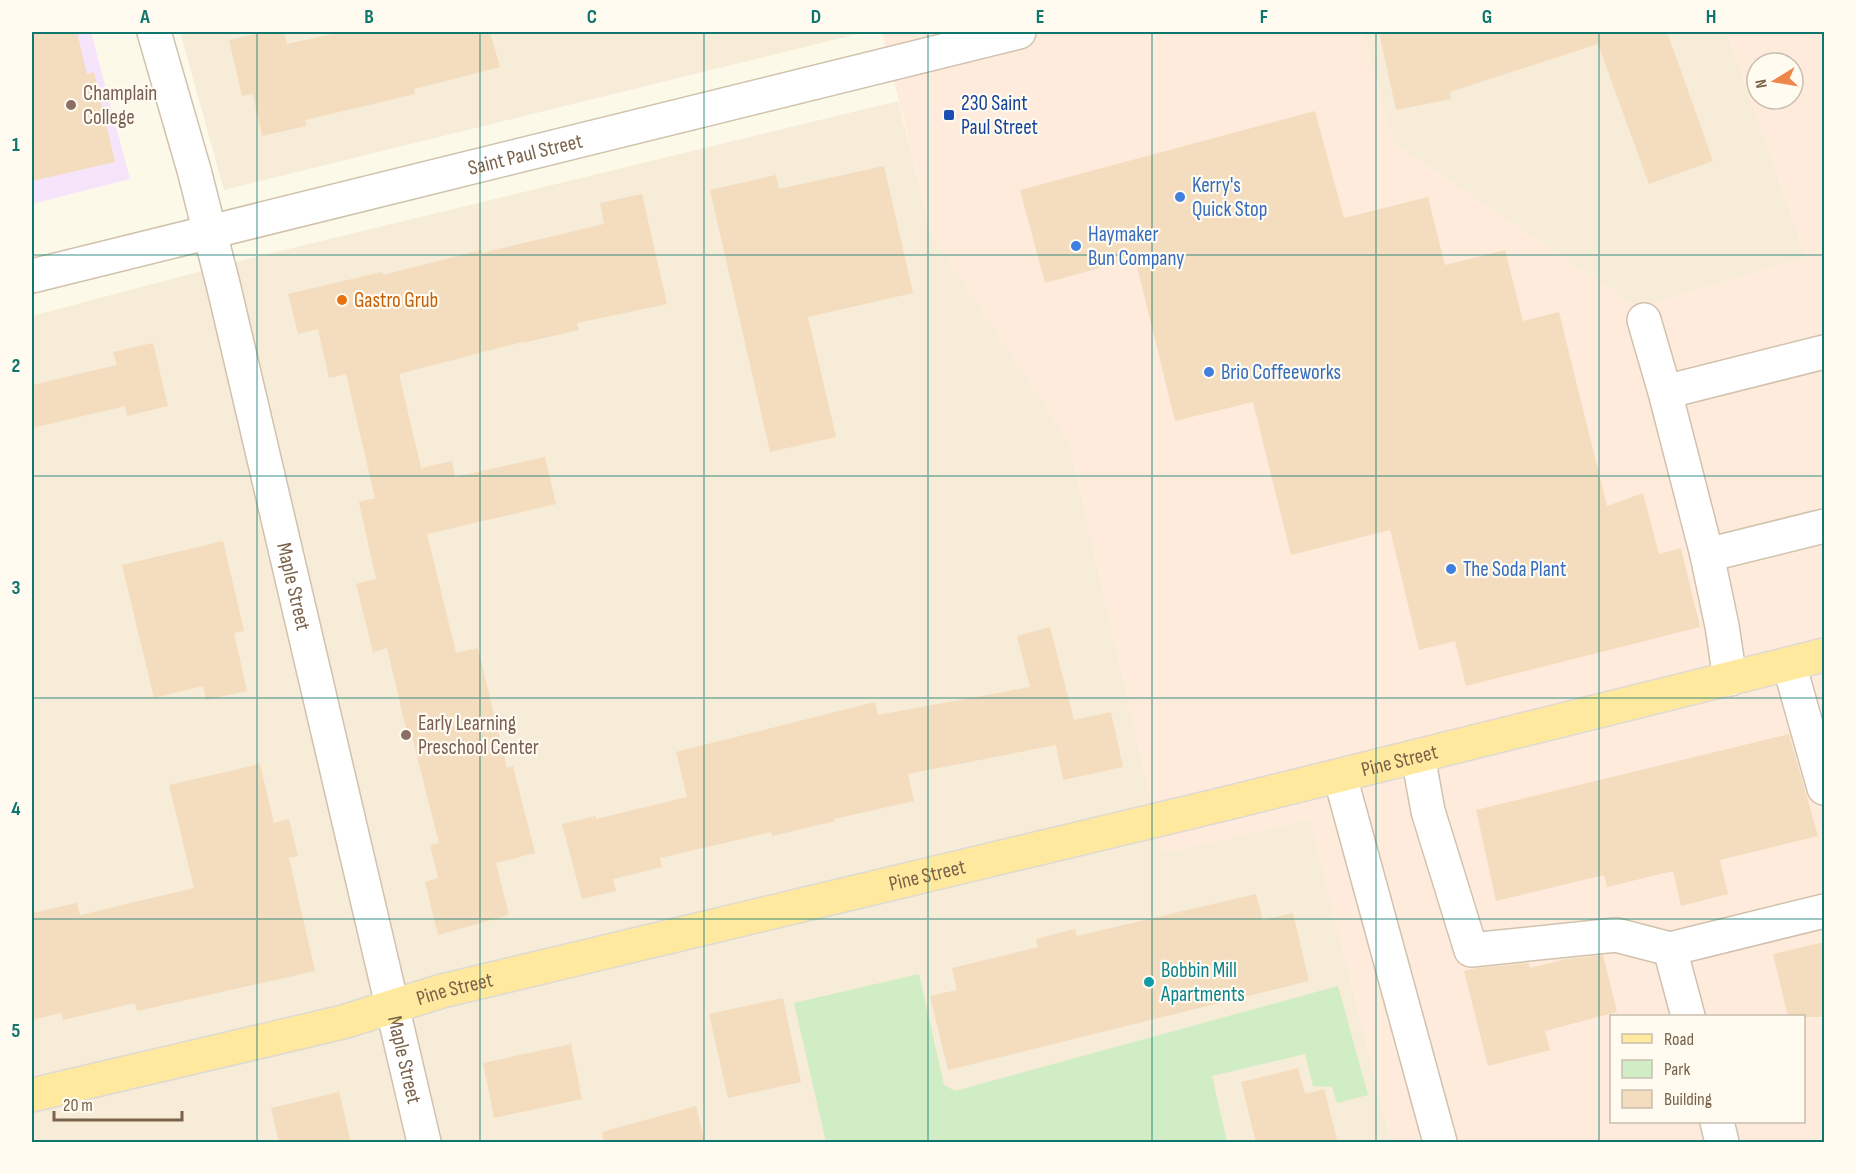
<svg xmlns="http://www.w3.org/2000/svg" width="1856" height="1174" font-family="'Sofia Sans Condensed',sans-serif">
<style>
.residential{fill:#f6ecd7}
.commercial{fill:#feebdc;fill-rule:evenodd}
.education{fill:#f6e5fa}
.green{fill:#d0edc6}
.building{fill:#f4dcbf}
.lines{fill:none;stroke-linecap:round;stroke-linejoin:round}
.minor-casing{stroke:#d1c2ad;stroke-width:36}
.major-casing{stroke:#dfd9d4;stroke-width:36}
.minor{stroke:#fff;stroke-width:33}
.major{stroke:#fee99f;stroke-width:33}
.grid{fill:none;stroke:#0f766e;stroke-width:1.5;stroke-opacity:0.55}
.education-dot{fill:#8d6e63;stroke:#fffbf0;stroke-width:2}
.transit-dot{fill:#1a4fb4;stroke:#fffbf0;stroke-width:2}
.shop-dot{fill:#3f7fe0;stroke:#fffbf0;stroke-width:2}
.food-dot{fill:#e8710a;stroke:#fffbf0;stroke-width:2}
.culture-dot{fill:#0f9aa8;stroke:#fffbf0;stroke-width:2}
.labels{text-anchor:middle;stroke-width:4.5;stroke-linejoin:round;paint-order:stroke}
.education-label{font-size:21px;fill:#785e54;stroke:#fffbf0;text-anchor:start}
.transit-label{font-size:21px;fill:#164399;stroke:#fffbf0;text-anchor:start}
.street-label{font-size:21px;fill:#7a624a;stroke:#fffbf0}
.shop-label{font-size:21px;fill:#366cbe;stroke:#fffbf0;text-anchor:start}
.food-label{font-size:21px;fill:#c56008;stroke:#fffbf0;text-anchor:start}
.culture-label{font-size:21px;fill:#0d838f;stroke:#fffbf0;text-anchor:start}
.neatline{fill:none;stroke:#0f766e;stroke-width:2}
.grid-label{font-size:20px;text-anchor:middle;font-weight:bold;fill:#0f766e}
</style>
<rect width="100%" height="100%" fill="#fdf9e9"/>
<g class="residential">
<path d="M 180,32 L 865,32 L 224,190 Z"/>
<path d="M 1363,32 L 1727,32 L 1806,257 L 1638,308 L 1393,143 Z"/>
<path d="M 898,101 L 932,235 L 1069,441 L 1163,853 L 1310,819 L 1391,1142 L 32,1142 L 32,316 L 247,259 Z"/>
</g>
<path class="commercial" d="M 882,32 L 1363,32 L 1393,143 L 1638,308 L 1806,257 L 1727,32 L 1824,32 L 1824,1142 L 1391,1142 L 1310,819 L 1163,853 L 1069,441 L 932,235 ZM 1757,63 L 1793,63 L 1793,99 L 1757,99 ZM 1612,1016 L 1804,1016 L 1804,1122 L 1612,1122 Z"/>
<path class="education" d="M 32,32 L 91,32 L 130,179 L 32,204 Z"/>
<path class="green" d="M 919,974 L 944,1085 L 955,1091 L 1338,986 L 1368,1095 L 1337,1103 L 1332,1087 L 1313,1086 L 1305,1054 L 1212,1076 L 1227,1142 L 826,1142 L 794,1003 Z"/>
<g class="building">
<path d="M 32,32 L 77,32 L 87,74 L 94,72 L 115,162 L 32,181 Z"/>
<path d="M 265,32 L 284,32 L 287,44 L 342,32 L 490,32 L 500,67 L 414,89 L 415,94 L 305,120 L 306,126 L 262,136 L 253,94 L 242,96 L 229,40 Z"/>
<path d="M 1379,32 L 1667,32 L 1713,161 L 1649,184 L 1598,44 L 1450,92 L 1451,99 L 1396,110 Z"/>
<path d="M 1315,111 L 1344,218 L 1428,197 L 1445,265 L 1505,250 L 1523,321 L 1559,312 L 1607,506 L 1643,493 L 1659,554 L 1681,548 L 1700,627 L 1466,686 L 1455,641 L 1419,650 L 1390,530 L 1291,555 L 1253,402 L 1175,421 L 1135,258 L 1045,283 L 1020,190 Z"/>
<path d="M 884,166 L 913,293 L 808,317 L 836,437 L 770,452 L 710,190 L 776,175 L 779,189 Z"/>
<path d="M 642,194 L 667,304 L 577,323 L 579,330 L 522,343 L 522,342 L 399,374 L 421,468 L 452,461 L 455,477 L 545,457 L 556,504 L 427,534 L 456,653 L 478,648 L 507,768 L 513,766 L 535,853 L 496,863 L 509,915 L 438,935 L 425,882 L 438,878 L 430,845 L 439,843 L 412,736 L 408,737 L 387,648 L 373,652 L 356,584 L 376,579 L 359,502 L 375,498 L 346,374 L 329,378 L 318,329 L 298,334 L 288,294 L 382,272 L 383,275 L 481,250 L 482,253 L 604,224 L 600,203 Z"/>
<path d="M 153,343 L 168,406 L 127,416 L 125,406 L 32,428 L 32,385 L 117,365 L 113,352 Z"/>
<path d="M 223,541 L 244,631 L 234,633 L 247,691 L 206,700 L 203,686 L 154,698 L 122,565 Z"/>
<path d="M 1050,627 L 1074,720 L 1111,712 L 1123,767 L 1063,780 L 1056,745 L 908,774 L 914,801 L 834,819 L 835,821 L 772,836 L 771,832 L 660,858 L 662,867 L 613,879 L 616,891 L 582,899 L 562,824 L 596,816 L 596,819 L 687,797 L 676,752 L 875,702 L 878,715 L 1030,687 L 1017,636 Z"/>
<path d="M 1789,734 L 1818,836 L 1720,860 L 1728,894 L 1681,906 L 1673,871 L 1607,887 L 1604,875 L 1496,901 L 1476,810 Z"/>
<path d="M 260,764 L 274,823 L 289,819 L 298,856 L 289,858 L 315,971 L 137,1011 L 135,1003 L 63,1020 L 61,1013 L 32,1020 L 32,913 L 77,903 L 80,915 L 194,888 L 169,785 Z"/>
<path d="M 1256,894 L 1263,920 L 1293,913 L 1309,981 L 948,1070 L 930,996 L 957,990 L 952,968 L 1038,947 L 1036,939 L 1075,929 L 1077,936 Z"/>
<path d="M 1824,942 L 1824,1017 L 1788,1017 L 1773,954 Z"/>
<path d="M 1603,955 L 1617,1012 L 1545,1031 L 1550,1050 L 1488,1066 L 1464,971 L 1476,968 L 1529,963 L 1530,968 L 1566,959 Z"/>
<path d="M 783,998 L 801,1082 L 728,1098 L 709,1014 Z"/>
<path d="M 571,1044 L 582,1099 L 494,1118 L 483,1063 Z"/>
<path d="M 1298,1068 L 1305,1094 L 1324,1089 L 1338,1143 L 1256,1143 L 1241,1082 Z"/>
<path d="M 339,1092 L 351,1143 L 279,1143 L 271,1108 Z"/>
<path d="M 696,1106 L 705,1143 L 604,1143 L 602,1132 Z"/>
</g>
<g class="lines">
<defs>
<g id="minor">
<path id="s1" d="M 154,32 L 194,170 L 224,288 L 424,1142"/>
<path id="s2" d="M 32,276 L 1019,32"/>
<path d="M 1644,320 L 1665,392"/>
<path d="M 1824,352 L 1665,392 L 1707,555 L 1824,526"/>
<path d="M 1707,555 L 1722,626 L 1730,679"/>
<path d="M 1789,664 L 1824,788"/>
<path d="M 1418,756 L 1428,811 L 1471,950 L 1616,935 L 1670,949 L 1688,1016"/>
<path d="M 1340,776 L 1440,1142"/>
<path d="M 1670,949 L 1824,911"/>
<path d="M 1717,1122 L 1722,1142"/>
</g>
<g id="major">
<path id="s3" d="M 32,1095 L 343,1022 L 442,991 L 1228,803 L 1824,655"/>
</g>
</defs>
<use href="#minor" class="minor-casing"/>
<use href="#major" class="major-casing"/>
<use href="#minor" class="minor"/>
<use href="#major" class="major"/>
</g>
<path class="grid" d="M 257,32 L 257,1142M 480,32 L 480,1142M 704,32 L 704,1142M 928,32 L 928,1142M 1152,32 L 1152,1142M 1376,32 L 1376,1142M 1599,32 L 1599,1142M 32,255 L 1824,255M 32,476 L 1824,476M 32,698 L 1824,698M 32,919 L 1824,919"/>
<g class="education-dot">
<circle cx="71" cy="105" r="6"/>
<circle cx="406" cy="735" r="6"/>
</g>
<rect class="transit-dot" x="943" y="109" width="12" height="12" rx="3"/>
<g class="shop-dot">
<circle cx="1180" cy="197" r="6"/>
<circle cx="1076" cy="246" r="6"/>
<circle cx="1209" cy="372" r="6"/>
<circle cx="1451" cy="569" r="6"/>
</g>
<circle class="food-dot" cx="342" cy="300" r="6"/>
<circle class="culture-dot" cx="1149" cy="982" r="6"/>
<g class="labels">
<g class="education-label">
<text x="83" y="100">Champlain<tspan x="83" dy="24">College</tspan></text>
<text x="418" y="730">Early Learning<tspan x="418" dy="24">Preschool Center</tspan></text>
</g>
<g class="transit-label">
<text x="961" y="110">230 Saint<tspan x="961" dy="24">Paul Street</tspan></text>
</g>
<g class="street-label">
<text dy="7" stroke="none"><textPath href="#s2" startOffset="508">Saint Paul Street</textPath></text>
<text dy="7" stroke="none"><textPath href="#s1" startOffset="572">Maple Street</textPath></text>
<text dy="7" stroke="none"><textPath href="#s3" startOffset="1408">Pine Street</textPath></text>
<text dy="7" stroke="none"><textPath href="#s3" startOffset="922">Pine Street</textPath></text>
<text dy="7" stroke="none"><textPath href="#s3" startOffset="436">Pine Street</textPath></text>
<text dy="7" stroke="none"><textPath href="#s1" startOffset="1058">Maple Street</textPath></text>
</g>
<g class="shop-label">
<text x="1192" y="192">Kerry's<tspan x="1192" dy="24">Quick Stop</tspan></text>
<text x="1088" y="241">Haymaker<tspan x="1088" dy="24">Bun Company</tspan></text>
<text x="1221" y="379">Brio Coffeeworks</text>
<text x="1463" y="576">The Soda Plant</text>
</g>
<g class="food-label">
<text x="354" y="307">Gastro Grub</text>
</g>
<g class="culture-label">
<text x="1161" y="977">Bobbin Mill<tspan x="1161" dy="24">Apartments</tspan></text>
</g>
</g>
<rect width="1856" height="1174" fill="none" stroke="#fffbf0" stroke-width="66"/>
<rect x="1610" y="1015" width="195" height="108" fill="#fffbf0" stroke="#cabeae" stroke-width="1.5"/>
<rect x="1622" y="1034" width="30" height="9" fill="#fee99f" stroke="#cabeae" stroke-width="1.5"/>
<text x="1664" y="1045" font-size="18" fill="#7a624a">Road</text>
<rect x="1622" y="1060" width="30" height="18" fill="#d0edc6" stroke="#cabeae" stroke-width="1.5"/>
<text x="1664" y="1075" font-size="18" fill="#7a624a">Park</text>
<rect x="1622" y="1090" width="30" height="18" fill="#f4dcbf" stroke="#cabeae" stroke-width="1.5"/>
<text x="1664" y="1105" font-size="18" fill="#7a624a">Building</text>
<g transform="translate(1775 81) rotate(259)"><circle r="28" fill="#fffbf0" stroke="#cabeae" stroke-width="1.5"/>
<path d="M0-4.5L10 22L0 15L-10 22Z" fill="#ec8649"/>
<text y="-9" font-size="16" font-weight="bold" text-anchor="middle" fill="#7a624a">N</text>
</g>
<path d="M54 1111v9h128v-9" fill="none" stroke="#7a624a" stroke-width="3"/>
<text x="63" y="1111" font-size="18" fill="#7a624a" stroke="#fffbf0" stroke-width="4.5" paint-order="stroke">20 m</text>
<rect x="33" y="33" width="1790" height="1108" class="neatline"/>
<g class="grid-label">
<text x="145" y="23">A</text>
<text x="369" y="23">B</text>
<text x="592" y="23">C</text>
<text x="816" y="23">D</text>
<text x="1040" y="23">E</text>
<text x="1264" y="23">F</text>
<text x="1487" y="23">G</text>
<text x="1711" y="23">H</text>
<text x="16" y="151">1</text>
<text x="16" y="372">2</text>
<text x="16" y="594">3</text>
<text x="16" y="815">4</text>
<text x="16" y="1037">5</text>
</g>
</svg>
